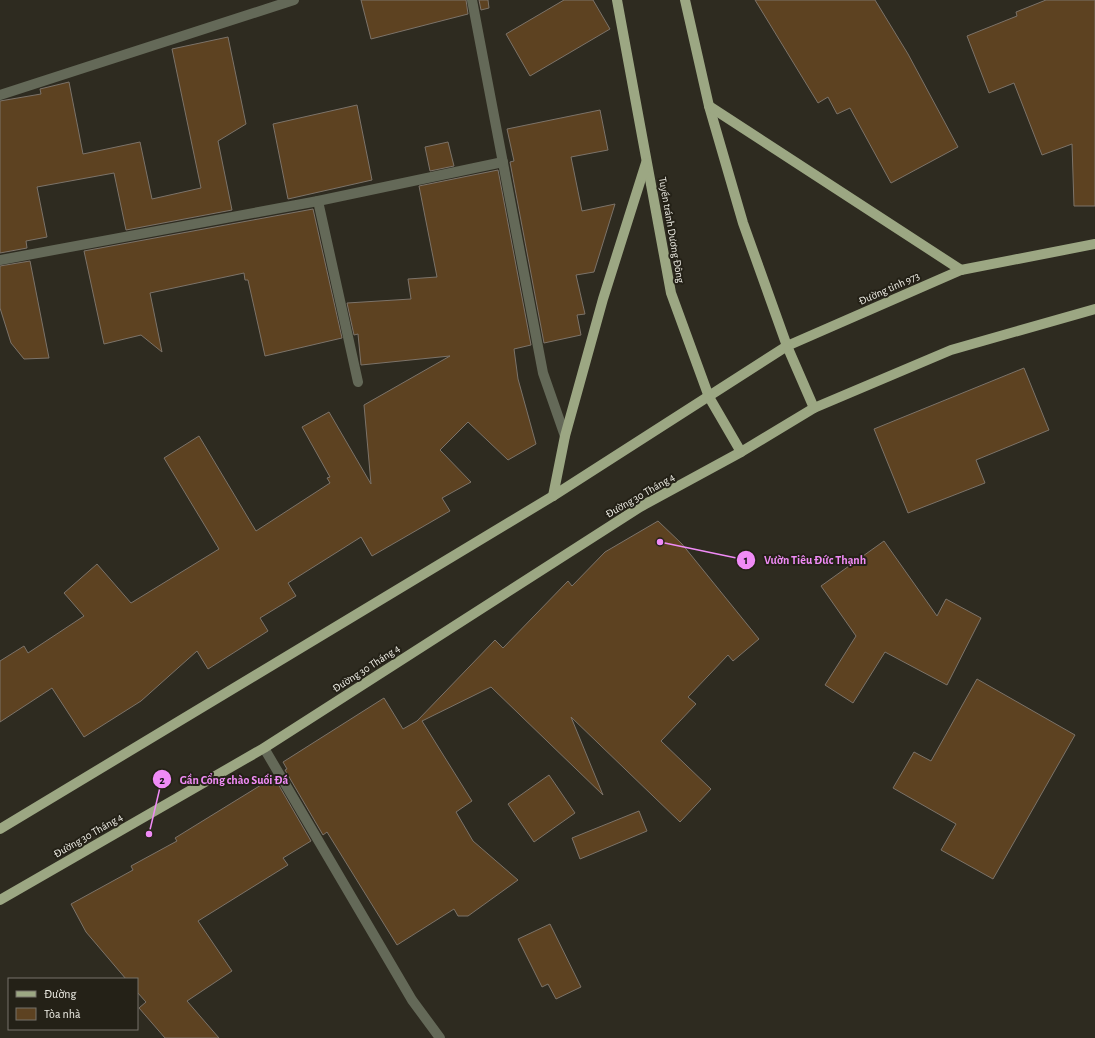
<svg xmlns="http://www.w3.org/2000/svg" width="1095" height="1038" font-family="'Alegreya Sans',sans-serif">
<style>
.building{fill:#5d4221;stroke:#7c7369}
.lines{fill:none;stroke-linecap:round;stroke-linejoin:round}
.minor{stroke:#646958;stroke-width:10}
.primary{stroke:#9ca783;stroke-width:10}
.labels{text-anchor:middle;stroke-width:4;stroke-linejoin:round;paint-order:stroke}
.street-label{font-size:11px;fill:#f0efe7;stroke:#242117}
.leader{fill:none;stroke:#f08bf6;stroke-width:1.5}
.callout-dot{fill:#f08bf6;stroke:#242117;stroke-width:1.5}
.mark-label{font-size:12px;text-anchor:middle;font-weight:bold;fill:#111}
.callout-label{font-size:12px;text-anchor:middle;font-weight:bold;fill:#f08bf6;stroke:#242117;stroke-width:4;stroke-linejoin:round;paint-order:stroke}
</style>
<rect width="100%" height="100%" fill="#2e2b20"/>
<g class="building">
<path d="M 361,0 L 466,0 L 468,14 L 371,39 Z"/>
<path d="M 479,0 L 488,0 L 489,8 L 481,10 Z"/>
<path d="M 564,0 L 593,0 L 610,29 L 530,76 L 506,34 Z"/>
<path d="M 755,0 L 875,0 L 908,54 L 958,147 L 891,183 L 850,108 L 837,114 L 828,97 L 818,103 Z"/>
<path d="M 1046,0 L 1095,0 L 1095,206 L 1074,206 L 1072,144 L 1042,155 L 1014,83 L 989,93 L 967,36 L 1017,16 L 1016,12 Z"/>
<path d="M 228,37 L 246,124 L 218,141 L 232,210 L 126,230 L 114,173 L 37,187 L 47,237 L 26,241 L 27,248 L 0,253 L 0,101 L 41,94 L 40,89 L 69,82 L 83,154 L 140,142 L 152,199 L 201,188 L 172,49 Z"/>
<path d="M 357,105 L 372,180 L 288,199 L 273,124 Z"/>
<path d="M 600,110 L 608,150 L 571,157 L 582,211 L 615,204 L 594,272 L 576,275 L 585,314 L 577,315 L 581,335 L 544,343 L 510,162 L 514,161 L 507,129 Z"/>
<path d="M 448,142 L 454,166 L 430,171 L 425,147 Z"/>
<path d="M 498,170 L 531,345 L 514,349 L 518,379 L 536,444 L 508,460 L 468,422 L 440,450 L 471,482 L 442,498 L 450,511 L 372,556 L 361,537 L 288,583 L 296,596 L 260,618 L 268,631 L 208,669 L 197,651 L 141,701 L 84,737 L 52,688 L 0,722 L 0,661 L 24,646 L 28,653 L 84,616 L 64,593 L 97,564 L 131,603 L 219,549 L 164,458 L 199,436 L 256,531 L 330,483 L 327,478 L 330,477 L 302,427 L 329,412 L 371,484 L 364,405 L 450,356 L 361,365 L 358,334 L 354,335 L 347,303 L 411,299 L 408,279 L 437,277 L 419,186 Z"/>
<path d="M 313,209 L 342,338 L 265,356 L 248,280 L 245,280 L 244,273 L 150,293 L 162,352 L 141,335 L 104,344 L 84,251 Z"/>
<path d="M 30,261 L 49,358 L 24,359 L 11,343 L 0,308 L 0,266 Z"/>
<path d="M 1024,368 L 1049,430 L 976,460 L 985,483 L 908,513 L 874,429 Z"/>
<path d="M 658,521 L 682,544 L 759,639 L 733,661 L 728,655 L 688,697 L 696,704 L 661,741 L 711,789 L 680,822 L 571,717 L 603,795 L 491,687 L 422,721 L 472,801 L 456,812 L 473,841 L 518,880 L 468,916 L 458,916 L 454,909 L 397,945 L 327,832 L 323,835 L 285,770 L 287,769 L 283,762 L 384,698 L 403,729 L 417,721 L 495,640 L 503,648 L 568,581 L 572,586 L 605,552 Z"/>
<path d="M 884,541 L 937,616 L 946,599 L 981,618 L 947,685 L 885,652 L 853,703 L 825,685 L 856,636 L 821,586 Z"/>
<path d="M 977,679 L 1075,735 L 993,879 L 941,850 L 956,824 L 893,788 L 914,752 L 931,761 Z"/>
<path d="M 549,775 L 575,813 L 534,842 L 508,804 Z"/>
<path d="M 274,777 L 311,841 L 283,858 L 288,865 L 198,921 L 232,971 L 187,1001 L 219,1038 L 165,1038 L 139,1008 L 146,1002 L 137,992 L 137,979 L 126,979 L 86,932 L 71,904 L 133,870 L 131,866 L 177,841 L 175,838 Z"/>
<path d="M 639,811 L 647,831 L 580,859 L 572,838 Z"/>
<path d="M 550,924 L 581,987 L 556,999 L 548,984 L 542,987 L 518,939 Z"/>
</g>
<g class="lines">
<g class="minor">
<path d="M 472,0 L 543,373 L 565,436"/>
<path d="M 0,95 L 294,0"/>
<path d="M 318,201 L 358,382"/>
<path d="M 0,260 L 318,201 L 503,162"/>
<path d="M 264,748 L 412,1000 L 440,1038"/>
</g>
<g class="primary">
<path d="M 617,0 L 671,293 L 709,397 L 741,452"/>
<path d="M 685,0 L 709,106 L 743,223 L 787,346 L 814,408"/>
<path d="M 709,106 L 961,270"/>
<path d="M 553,496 L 565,436 L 603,299 L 646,163"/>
<path d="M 0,829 L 553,496 L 787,346 L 961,270 L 1095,244"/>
<path d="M 0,900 L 264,748 L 640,507 L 741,452 L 814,408 L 951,350 L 1095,309"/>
</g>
</g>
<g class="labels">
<g class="street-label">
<text transform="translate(672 230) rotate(80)" y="4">Tuyến tránh Dương Đông</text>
<text transform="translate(889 288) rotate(-24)" y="4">Đường tỉnh 973</text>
<text transform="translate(640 495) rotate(-30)" y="4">Đường 30 Tháng 4</text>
<text transform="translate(366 668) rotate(-33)" y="4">Đường 30 Tháng 4</text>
<text transform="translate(88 835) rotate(-30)" y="4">Đường 30 Tháng 4</text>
</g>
</g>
<path class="leader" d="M660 542L746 560M149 834L162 779"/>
<g class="callout-dot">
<circle cx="660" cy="542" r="4"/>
<circle cx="149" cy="834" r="4"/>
<circle cx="746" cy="560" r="10"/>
<circle cx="162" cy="779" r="10"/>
</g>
<g class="mark-label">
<text x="746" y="564">1</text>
<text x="162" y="784">2</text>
</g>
<g class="callout-label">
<text x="815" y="564">Vườn Tiêu Đức Thạnh</text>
<text x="234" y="784">Gần Cổng chào Suối Đá</text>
</g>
<rect x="8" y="978" width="130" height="52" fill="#242117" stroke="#76736a"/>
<rect x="16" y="991" width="20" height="6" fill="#9ca783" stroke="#76736a"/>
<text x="44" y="998" font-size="12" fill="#f0efe7">Đường</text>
<rect x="16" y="1008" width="20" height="12" fill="#5d4221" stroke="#76736a"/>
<text x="44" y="1018" font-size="12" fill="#f0efe7">Tòa nhà</text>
</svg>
